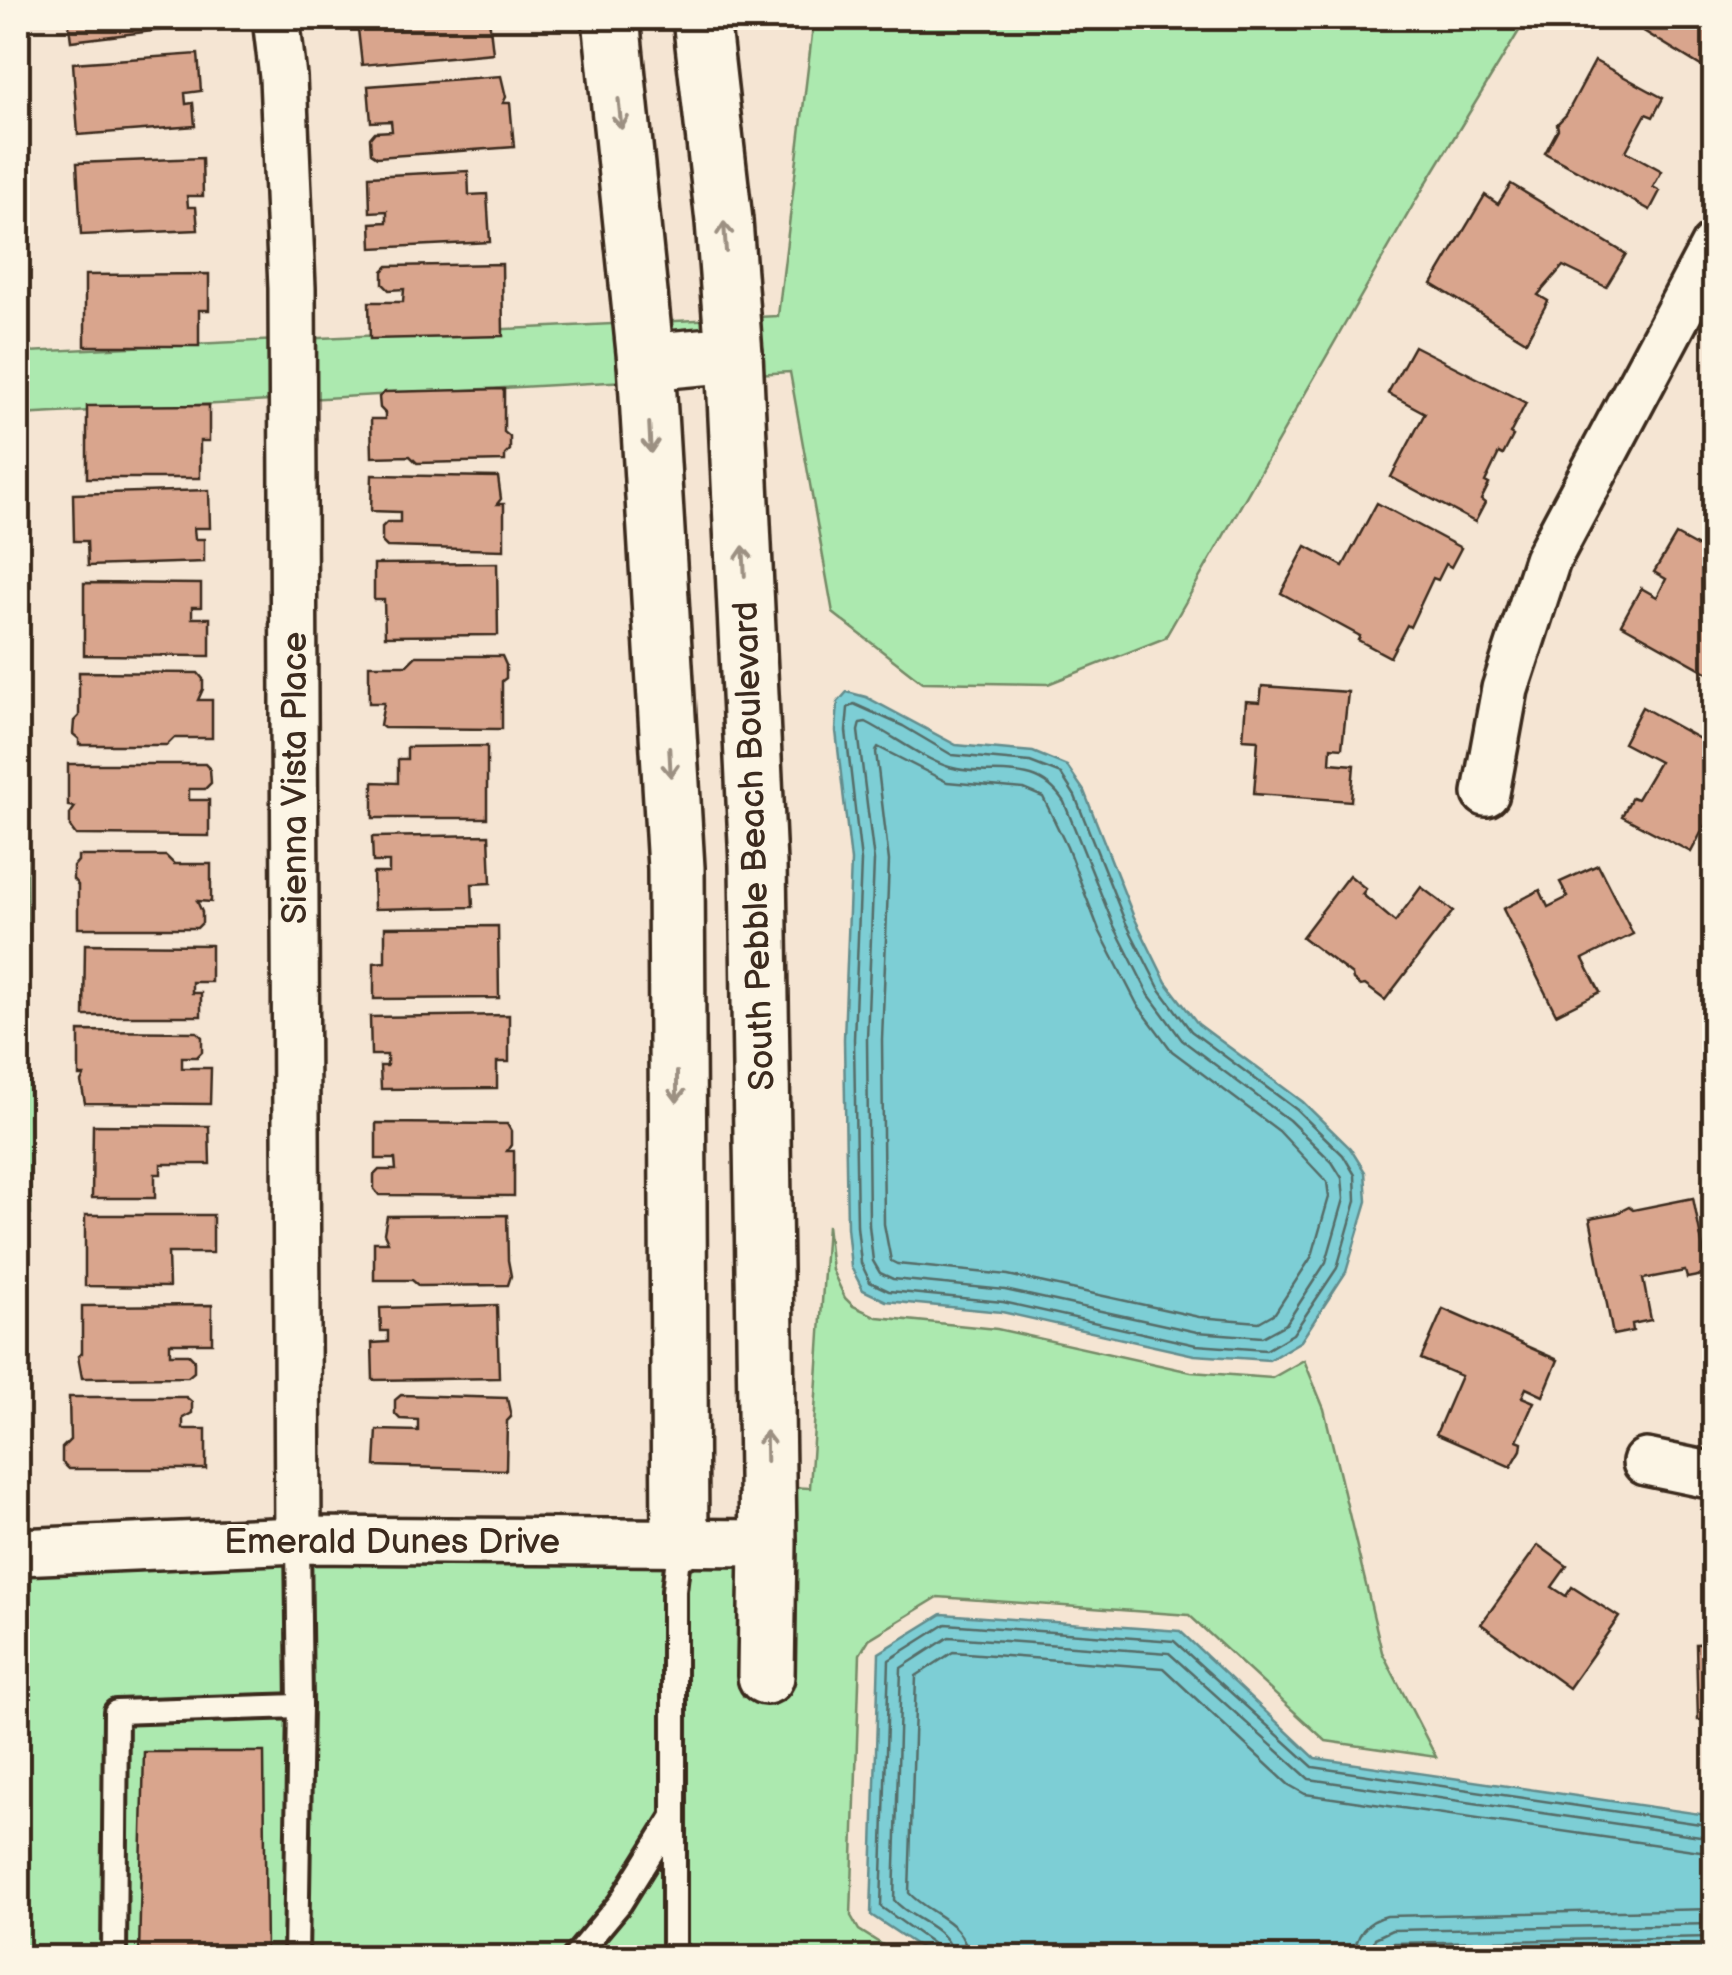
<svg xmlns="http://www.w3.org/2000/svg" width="1732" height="1975" font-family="'Balsamiq Sans',sans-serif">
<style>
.green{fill:#ace9af;stroke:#748a66;stroke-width:2.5}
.water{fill:#7dced5;stroke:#638c8c;stroke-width:2.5}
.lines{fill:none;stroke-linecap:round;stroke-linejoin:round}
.shore{stroke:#556c67;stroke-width:2.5}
.building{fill:#d9a58d;stroke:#3b2a1e;stroke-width:2.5}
.service-casing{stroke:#3b2a1e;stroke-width:30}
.minor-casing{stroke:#3b2a1e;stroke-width:52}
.tertiary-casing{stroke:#3b2a1e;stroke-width:62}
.service{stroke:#fcf5e5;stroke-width:22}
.minor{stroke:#fcf5e5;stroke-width:45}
.tertiary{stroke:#fcf5e5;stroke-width:55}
.oneway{stroke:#9c9082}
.labels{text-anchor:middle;stroke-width:8;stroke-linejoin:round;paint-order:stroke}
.street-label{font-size:35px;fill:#3b2a1e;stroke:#fcf5e5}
</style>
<rect width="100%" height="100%" fill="#f5e5d3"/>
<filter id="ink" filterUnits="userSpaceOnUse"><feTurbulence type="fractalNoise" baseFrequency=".01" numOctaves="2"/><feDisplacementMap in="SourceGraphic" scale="20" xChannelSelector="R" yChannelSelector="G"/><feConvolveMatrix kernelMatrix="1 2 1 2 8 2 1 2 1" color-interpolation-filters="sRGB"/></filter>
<g filter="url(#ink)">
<g class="green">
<path d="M 814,18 L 1527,18 L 1416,200 L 1165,638 L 1048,684 L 922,682 L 833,613 L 790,372 L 20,415 L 31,1214 L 18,1219 L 18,269 L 27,352 L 778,316 Z"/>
<path d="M 827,1225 L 832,1270 L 845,1298 L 853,1306 L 877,1317 L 997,1329 L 1191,1372 L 1272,1378 L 1304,1360 L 1324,1409 L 1382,1652 L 1436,1757 L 1326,1741 L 1189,1615 L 938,1597 L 869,1639 L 860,1654 L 851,1916 L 859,1930 L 889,1949 L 888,1957 L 18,1958 L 18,1573 L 224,1562 L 745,1564 L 743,1697 L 788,1695 L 789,1487 L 810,1488 Z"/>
</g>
<g class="water">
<path d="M 847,692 L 866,697 L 956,745 L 1033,752 L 1067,766 L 1084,791 L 1133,915 L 1166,982 L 1198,1024 L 1303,1102 L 1350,1148 L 1365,1172 L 1367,1201 L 1346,1272 L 1301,1341 L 1269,1360 L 1194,1355 L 1002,1312 L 886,1301 L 863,1290 L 851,1267 L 847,1227 L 844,1039 L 851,861 L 836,731 L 838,702 Z"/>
<path d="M 942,1614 L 1180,1631 L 1315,1758 L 1714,1816 L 1714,1946 L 1136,1957 L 936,1958 L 871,1915 L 879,1653 Z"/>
</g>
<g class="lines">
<g class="shore">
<path d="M 854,704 L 903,726 L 952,755 L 1030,762 L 1061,774 L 1075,796 L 1124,919 L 1159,988 L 1191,1031 L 1297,1110 L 1343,1155 L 1355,1175 L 1356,1201 L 1337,1268 L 1293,1334 L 1266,1350 L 1196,1345 L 1003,1302 L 889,1291 L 870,1282 L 861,1263 L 857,1226 L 854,1039 L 861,861 L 846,731 L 848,708 Z"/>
<path d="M 866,722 C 892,735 923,759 949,767 C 992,780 1035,757 1064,802 L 1113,924 L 1149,995 L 1182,1040 L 1289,1120 L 1332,1162 L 1342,1178 L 1344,1199 L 1326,1262 L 1286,1324 L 1262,1337 L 1197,1332 L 1005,1290 L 893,1279 L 880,1273 L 873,1261 L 869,1225 L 867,1039 L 874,861 L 858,731 L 860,723 Z"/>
<path d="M 878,747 L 947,782 L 1024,789 L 1043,797 L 1067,847 L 1099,930 L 1137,1004 L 1172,1051 L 1279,1131 L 1327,1182 L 1329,1197 L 1312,1256 L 1275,1313 L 1259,1322 L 1199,1317 L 1008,1275 L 897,1264 L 891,1261 L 884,1224 L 882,1040 L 889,861 L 876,752 Z"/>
<path d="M 940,1958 L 936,1946 L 881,1907 L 889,1660 L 946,1624 L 1174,1641 L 1313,1767 L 1714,1826"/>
<path d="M 953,1958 C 950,1926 911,1921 894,1900 L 901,1668 L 949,1637 L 1169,1653 L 1309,1779 L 1714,1838"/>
<path d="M 968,1958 C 966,1920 930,1916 909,1893 L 916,1676 L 953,1652 L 1163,1668 L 1289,1785 L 1305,1794 L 1714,1853"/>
<path d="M 1354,1958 C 1355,1935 1366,1921 1387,1916 L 1714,1909"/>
<path d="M 1369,1958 L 1375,1938 L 1392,1930 L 1714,1924"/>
<path d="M 1382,1958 L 1384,1948 L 1393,1943 L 1714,1937"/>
</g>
</g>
<g class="building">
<path d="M 68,18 L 193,18 L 194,26 L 71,41 Z"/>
<path d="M 375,18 L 489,18 L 493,53 L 362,65 L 358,29 L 376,28 Z"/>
<path d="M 1649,18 L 1714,18 L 1714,74 L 1642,30 Z"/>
<path d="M 198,54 L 201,91 L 185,93 L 186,104 L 193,103 L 195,126 L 78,135 L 73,63 Z"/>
<path d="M 1595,61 L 1663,98 L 1653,117 L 1646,114 L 1626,151 L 1662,171 L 1653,187 L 1660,191 L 1650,210 L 1545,153 L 1558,129 L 1557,124 L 1566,115 Z"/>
<path d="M 501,76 L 506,97 L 503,103 L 510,103 L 514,147 L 377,157 L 371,153 L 370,138 L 375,132 L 392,131 L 391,121 L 371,122 L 368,86 Z"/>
<path d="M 202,158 L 203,196 L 187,196 L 188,207 L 196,207 L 198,230 L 81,235 L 77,163 Z"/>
<path d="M 468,171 L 469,195 L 487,194 L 490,242 L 372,248 L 371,223 L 387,222 L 387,211 L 370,212 L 369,176 Z"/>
<path d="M 1511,184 L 1626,254 L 1606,287 L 1563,266 L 1538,295 L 1548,301 L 1526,341 L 1432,284 L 1485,195 L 1498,204 Z"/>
<path d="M 502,264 L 503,336 L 370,339 L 369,302 L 403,302 L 404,289 L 389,290 L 383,284 L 383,271 L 388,266 Z"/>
<path d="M 209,274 L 209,310 L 199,310 L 199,346 L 85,346 L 85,275 Z"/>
<path d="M 1414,346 L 1526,403 L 1510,434 L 1513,436 L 1503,455 L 1499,453 L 1485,482 L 1489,484 L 1481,500 L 1485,503 L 1475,522 L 1391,477 L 1425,413 L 1388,393 Z"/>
<path d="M 504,389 L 504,432 L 510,437 L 510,450 L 505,455 L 505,461 L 417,463 L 410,456 L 372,457 L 371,419 L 385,419 L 385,413 L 380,408 L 379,397 L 385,392 Z"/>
<path d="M 209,405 L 209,441 L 200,441 L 200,478 L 87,478 L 87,406 Z"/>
<path d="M 372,475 L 498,477 L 501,499 L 497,504 L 504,504 L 504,550 L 387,547 L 382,542 L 382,527 L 387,522 L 400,522 L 400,512 L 371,511 Z"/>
<path d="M 209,490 L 210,528 L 194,528 L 195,539 L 204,539 L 204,562 L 88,566 L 87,541 L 74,541 L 73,494 Z"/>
<path d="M 1377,503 L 1461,548 L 1451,567 L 1446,564 L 1438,580 L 1433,578 L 1410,627 L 1407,625 L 1390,657 L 1358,640 L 1360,636 L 1281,593 L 1306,546 L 1343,566 Z"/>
<path d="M 1676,535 L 1714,556 L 1714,676 L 1621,624 L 1641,588 L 1657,597 L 1666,579 L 1654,572 Z"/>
<path d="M 497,563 L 498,635 L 385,636 L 384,600 L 374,600 L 374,564 Z"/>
<path d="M 84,583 L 201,584 L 201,607 L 192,607 L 192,618 L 210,618 L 210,656 L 84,655 Z"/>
<path d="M 416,656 L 502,656 L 506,665 L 506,678 L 502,681 L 502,729 L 384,728 L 380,725 L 384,703 L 369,703 L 369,665 L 407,665 Z"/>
<path d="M 79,672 L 198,673 L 203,679 L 203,689 L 198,700 L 212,700 L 212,738 L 174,738 L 167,745 L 79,745 L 79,739 L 73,734 L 74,721 L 79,716 Z"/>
<path d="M 1262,686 L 1348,692 L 1342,748 L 1331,747 L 1330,763 L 1354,765 L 1351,801 L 1254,794 L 1258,740 L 1243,739 L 1246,701 L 1260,702 Z"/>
<path d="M 1642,707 L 1714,747 L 1714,808 L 1691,852 L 1622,816 L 1632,797 L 1637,799 L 1659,762 L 1623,743 Z"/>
<path d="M 487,746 L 487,818 L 373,818 L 373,782 L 398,783 L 398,759 L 407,759 L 407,747 Z"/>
<path d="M 68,764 L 205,764 L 210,769 L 211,783 L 205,789 L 189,789 L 189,800 L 209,800 L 209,836 L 76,835 L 70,827 L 70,814 L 75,807 L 68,806 Z"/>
<path d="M 489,835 L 491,883 L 472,884 L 473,907 L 374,909 L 373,873 L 389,873 L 389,862 L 373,862 L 372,837 Z"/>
<path d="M 78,856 L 166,856 L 174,864 L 211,864 L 211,902 L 197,901 L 202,912 L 202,923 L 197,928 L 78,928 L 78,885 L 73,879 L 73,867 L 78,861 Z"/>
<path d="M 1598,865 L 1633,934 L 1583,959 L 1600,992 L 1556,1014 L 1503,909 L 1540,890 L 1548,907 L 1568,897 L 1560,882 Z"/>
<path d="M 1349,875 L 1366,889 L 1362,894 L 1395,922 L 1421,887 L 1453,911 L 1385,1000 L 1365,985 L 1360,986 L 1353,980 L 1352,975 L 1302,937 Z"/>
<path d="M 498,926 L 499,998 L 374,999 L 374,963 L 385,962 L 385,927 Z"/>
<path d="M 85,944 L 211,945 L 211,982 L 192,982 L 192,993 L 201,993 L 201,1016 L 84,1016 Z"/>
<path d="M 509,1015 L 509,1062 L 497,1062 L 497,1088 L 381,1089 L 380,1066 L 387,1066 L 387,1055 L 371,1055 L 370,1017 Z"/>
<path d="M 79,1031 L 197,1032 L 202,1037 L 202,1052 L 197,1057 L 182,1057 L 182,1068 L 211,1068 L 210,1104 L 85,1103 L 81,1082 L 84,1076 L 79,1076 Z"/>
<path d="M 376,1123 L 507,1124 L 511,1131 L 511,1145 L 507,1151 L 514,1151 L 514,1196 L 379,1195 L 374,1189 L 374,1175 L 379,1170 L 396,1170 L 395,1159 L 376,1159 Z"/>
<path d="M 93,1125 L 209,1126 L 210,1164 L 161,1164 L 161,1174 L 155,1174 L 155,1198 L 92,1198 Z"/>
<path d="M 1693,1198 L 1708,1274 L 1687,1278 L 1685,1271 L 1643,1279 L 1651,1320 L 1632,1324 L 1633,1331 L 1613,1335 L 1590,1218 L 1617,1213 L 1629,1207 L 1633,1210 Z"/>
<path d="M 85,1215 L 213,1215 L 213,1253 L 168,1253 L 169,1287 L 85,1286 Z"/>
<path d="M 507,1215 L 508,1260 L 511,1276 L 508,1285 L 419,1286 L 412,1280 L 374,1280 L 374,1242 L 388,1242 L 384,1233 L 387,1216 Z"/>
<path d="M 212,1305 L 212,1343 L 170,1343 L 170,1354 L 188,1354 L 194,1360 L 194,1372 L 188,1377 L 82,1378 L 78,1356 L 82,1353 L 82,1306 Z"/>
<path d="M 497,1305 L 499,1378 L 373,1380 L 372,1343 L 388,1342 L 388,1331 L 381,1331 L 380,1308 Z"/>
<path d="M 1443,1309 L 1558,1360 L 1543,1396 L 1526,1388 L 1522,1397 L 1534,1402 L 1517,1440 L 1522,1442 L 1521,1450 L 1511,1467 L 1436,1434 L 1461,1376 L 1421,1359 Z"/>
<path d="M 18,1371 L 23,1452 L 18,1453 Z"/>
<path d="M 401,1395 L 507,1398 L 511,1417 L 507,1421 L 506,1470 L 375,1466 L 377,1430 L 418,1431 L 418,1420 L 400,1419 L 395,1414 L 395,1400 Z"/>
<path d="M 69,1397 L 186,1397 L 192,1402 L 192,1413 L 183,1418 L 183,1429 L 206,1429 L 206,1469 L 69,1469 L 62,1462 L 62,1448 L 70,1440 Z"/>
<path d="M 1538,1545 L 1567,1566 L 1552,1587 L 1566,1596 L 1572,1587 L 1619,1617 L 1569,1688 L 1481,1624 Z"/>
<path d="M 1714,1643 L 1714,1720 L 1698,1720 L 1696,1644 Z"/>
<path d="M 144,1752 L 264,1752 L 266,1954 L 139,1954 Z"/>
</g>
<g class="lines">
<defs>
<g id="service">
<path d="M 114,1958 L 116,1712 L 300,1706"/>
<path d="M 296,1958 L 300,1706 L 298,1540"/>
<path d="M 574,1958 L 620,1903 L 673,1818"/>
<path d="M 674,1958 L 674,1590 L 680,1541"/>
</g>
<g id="minor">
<path d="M 276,18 L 283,77 L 292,288 L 298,1540"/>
<path d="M 1486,793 L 1505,689 L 1547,560 L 1714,246"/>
<path d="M 1646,1462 L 1714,1476"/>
<path d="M 18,1552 L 298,1540 L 768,1543"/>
</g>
<g id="tertiary">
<path d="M 611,18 L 646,362 L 676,868 L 680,1541"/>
<path d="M 701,18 L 724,221 L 734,354 L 758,864 L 768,1543 L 766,1676"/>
<path d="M 646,362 L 734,354"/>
</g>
</defs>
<use href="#service" class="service-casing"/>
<use href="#minor" class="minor-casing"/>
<use href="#tertiary" class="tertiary-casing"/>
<use href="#service" class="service"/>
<use href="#minor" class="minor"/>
<use href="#tertiary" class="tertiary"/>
</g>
<defs><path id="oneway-shaft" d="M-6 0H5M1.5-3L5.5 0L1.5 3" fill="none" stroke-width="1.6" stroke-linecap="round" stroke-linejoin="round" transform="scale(2.5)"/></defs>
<g class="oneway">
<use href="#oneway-shaft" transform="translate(620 114) rotate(84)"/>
<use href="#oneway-shaft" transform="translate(725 237) rotate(-94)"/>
<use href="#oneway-shaft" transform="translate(650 438) rotate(87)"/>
<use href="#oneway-shaft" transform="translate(744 561) rotate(-93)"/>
<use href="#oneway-shaft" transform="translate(670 762) rotate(87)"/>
<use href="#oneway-shaft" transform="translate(677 1087) rotate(90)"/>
<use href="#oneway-shaft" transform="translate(766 1446) rotate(-91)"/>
</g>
</g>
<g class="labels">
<g class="street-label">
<text transform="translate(294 778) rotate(-90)" y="12">Sienna Vista Place</text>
<text transform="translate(753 846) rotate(-92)" y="12">South Pebble Beach Boulevard</text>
<text x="392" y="1553">Emerald Dunes Drive</text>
</g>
</g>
<rect width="1732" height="1975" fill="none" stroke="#fcf5e5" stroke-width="60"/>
<rect x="30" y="30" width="1672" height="1915" fill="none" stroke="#3b2a1e" stroke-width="4" filter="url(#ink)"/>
</svg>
